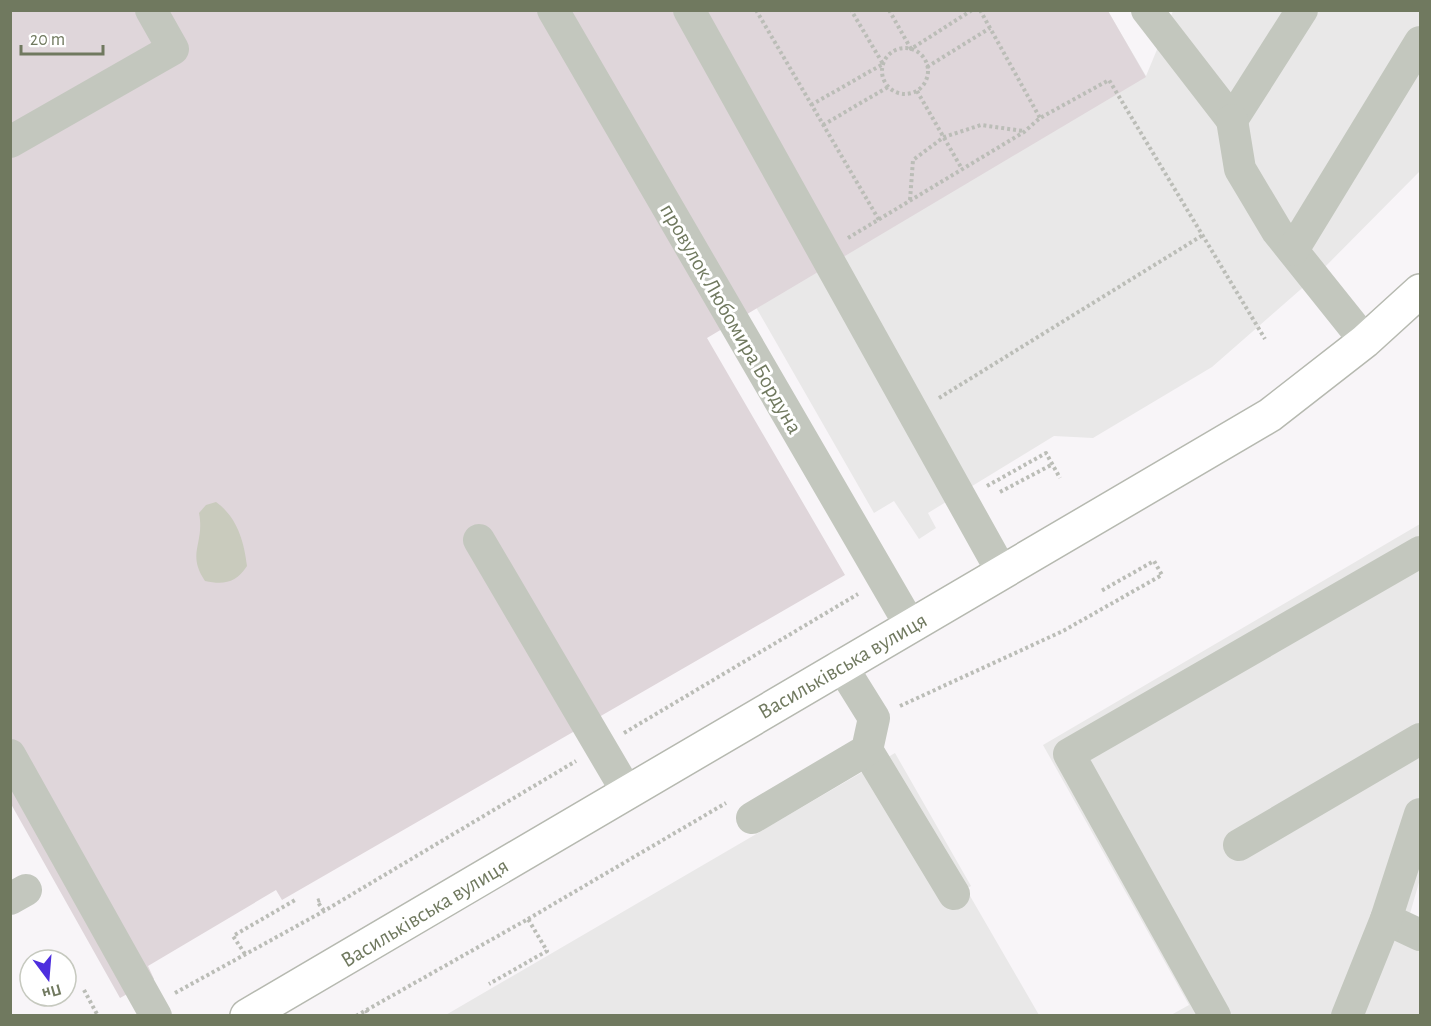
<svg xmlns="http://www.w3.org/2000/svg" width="1431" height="1026" font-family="'Alegreya Sans',sans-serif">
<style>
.built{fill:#e9e8e8}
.green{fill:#dfd6da}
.water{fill:#c9cbbd}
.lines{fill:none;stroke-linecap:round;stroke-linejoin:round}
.major-casing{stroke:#b6b9b0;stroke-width:36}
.path{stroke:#bbbdb7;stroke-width:4;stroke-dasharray:3 3;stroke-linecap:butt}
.minor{stroke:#c3c7be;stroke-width:32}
.major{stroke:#fff;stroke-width:33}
.labels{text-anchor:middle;stroke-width:6;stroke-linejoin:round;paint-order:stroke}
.street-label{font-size:22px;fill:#70795f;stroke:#fff}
</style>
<rect width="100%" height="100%" fill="#f8f5f8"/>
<g class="built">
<path d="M 586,11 L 1108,11 L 1146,76 L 1173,11 L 1420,11 L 1420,171 L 1316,276 L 1212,367 L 1093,438 L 1054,436 L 928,513 L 936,528 L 919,539 L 894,501 L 874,513 Z"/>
<path d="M 1420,524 L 1420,879 L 1409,917 L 1420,921 L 1420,1015 L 1171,1015 L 1189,1005 L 1043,745 Z"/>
<path d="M 895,753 L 971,886 L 966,889 L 1039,1015 L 444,1016 Z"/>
</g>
<path class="green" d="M 10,11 L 1108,11 L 1146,77 L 707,338 L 845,575 L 282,900 L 276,890 L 148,966 L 154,979 L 120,998 L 11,804 Z"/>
<path class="water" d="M 216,502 C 237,517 244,541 247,566 C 236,583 224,585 205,581 C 186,553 205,544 199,513 L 206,505 Z"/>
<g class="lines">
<defs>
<path id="major" d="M 247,1016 L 1270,415 L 1365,341 L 1420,291"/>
</defs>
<use href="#major" class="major-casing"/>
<g class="path">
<path d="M 756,10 L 879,220"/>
<path d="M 889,10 L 911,49 L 972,10"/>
<path d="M 980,10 L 1040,118"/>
<circle cx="905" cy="71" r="23"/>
<path d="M 927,67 L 990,28"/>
<path d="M 917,91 L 962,169"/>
<path d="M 811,105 L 883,64 L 851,10"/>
<path d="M 823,125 L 888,87"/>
<path d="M 910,200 L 913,160 L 944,137 L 981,125 L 1023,131"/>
<path d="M 848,238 L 1024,132 L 1040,118 L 1109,80 L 1265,339"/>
<path d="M 939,398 L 1203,235"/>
<path d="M 987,486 L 1046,453 L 1060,478"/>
<path d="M 1000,492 L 1053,464"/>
<path d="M 900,706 L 1063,631 L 1162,575 L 1154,561 L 1101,591"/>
<path d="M 624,733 L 858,594"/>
<path d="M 320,900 L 317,901 L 324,911"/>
<path d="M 528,919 L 726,803"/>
<path d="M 245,954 L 233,936 L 295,900"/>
<path d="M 84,990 L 98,1016"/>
<path d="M 175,993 L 324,911 L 576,761"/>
<path d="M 366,1010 L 369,1016"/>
<path d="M 356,1016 L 528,919 L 547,951 L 489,984"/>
</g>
<g class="minor">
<path d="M 553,10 L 910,625"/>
<path d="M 689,10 L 1002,572"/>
<path d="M 1147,10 L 1232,120 L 1302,10"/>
<path d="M 1232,120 L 1240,169 L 1277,231 L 1365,341"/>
<path d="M 10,142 L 173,49 L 151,10"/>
<path d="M 1293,250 L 1420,42"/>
<path d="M 479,540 L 627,792"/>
<path d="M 867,750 L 954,894"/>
<path d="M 10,755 L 156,1016"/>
<path d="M 752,818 L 867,750 L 874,718 L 841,665"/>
<path d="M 1239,845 L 1420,739"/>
<path d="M 10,899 L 26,890"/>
<path d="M 1386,919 L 1420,935"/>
<path d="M 1215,1016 L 1069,754 L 1420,552"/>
<path d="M 1347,1016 L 1386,919 L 1420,814"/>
</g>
<use href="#major" class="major"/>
</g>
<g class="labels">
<g class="street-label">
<text transform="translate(732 318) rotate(60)" y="8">провулок Любомира Бордуна</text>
<text transform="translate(842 665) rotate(-30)" y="8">Васильківська вулиця</text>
<text transform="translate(424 912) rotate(-31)" y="8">Васильківська вулиця</text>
</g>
</g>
<rect width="1431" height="1026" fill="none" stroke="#70795f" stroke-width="24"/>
<g transform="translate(48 978) rotate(164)"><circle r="28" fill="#ffffff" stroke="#c6c9bf" stroke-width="1.5"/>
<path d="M0-4.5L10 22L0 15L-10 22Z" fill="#4d2ede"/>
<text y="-9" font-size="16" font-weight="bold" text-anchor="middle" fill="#70795f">Пн</text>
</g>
<path d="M21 45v9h82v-9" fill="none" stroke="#70795f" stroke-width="3"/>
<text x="30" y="45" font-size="18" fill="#70795f" stroke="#ffffff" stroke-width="4.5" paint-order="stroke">20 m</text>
</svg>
